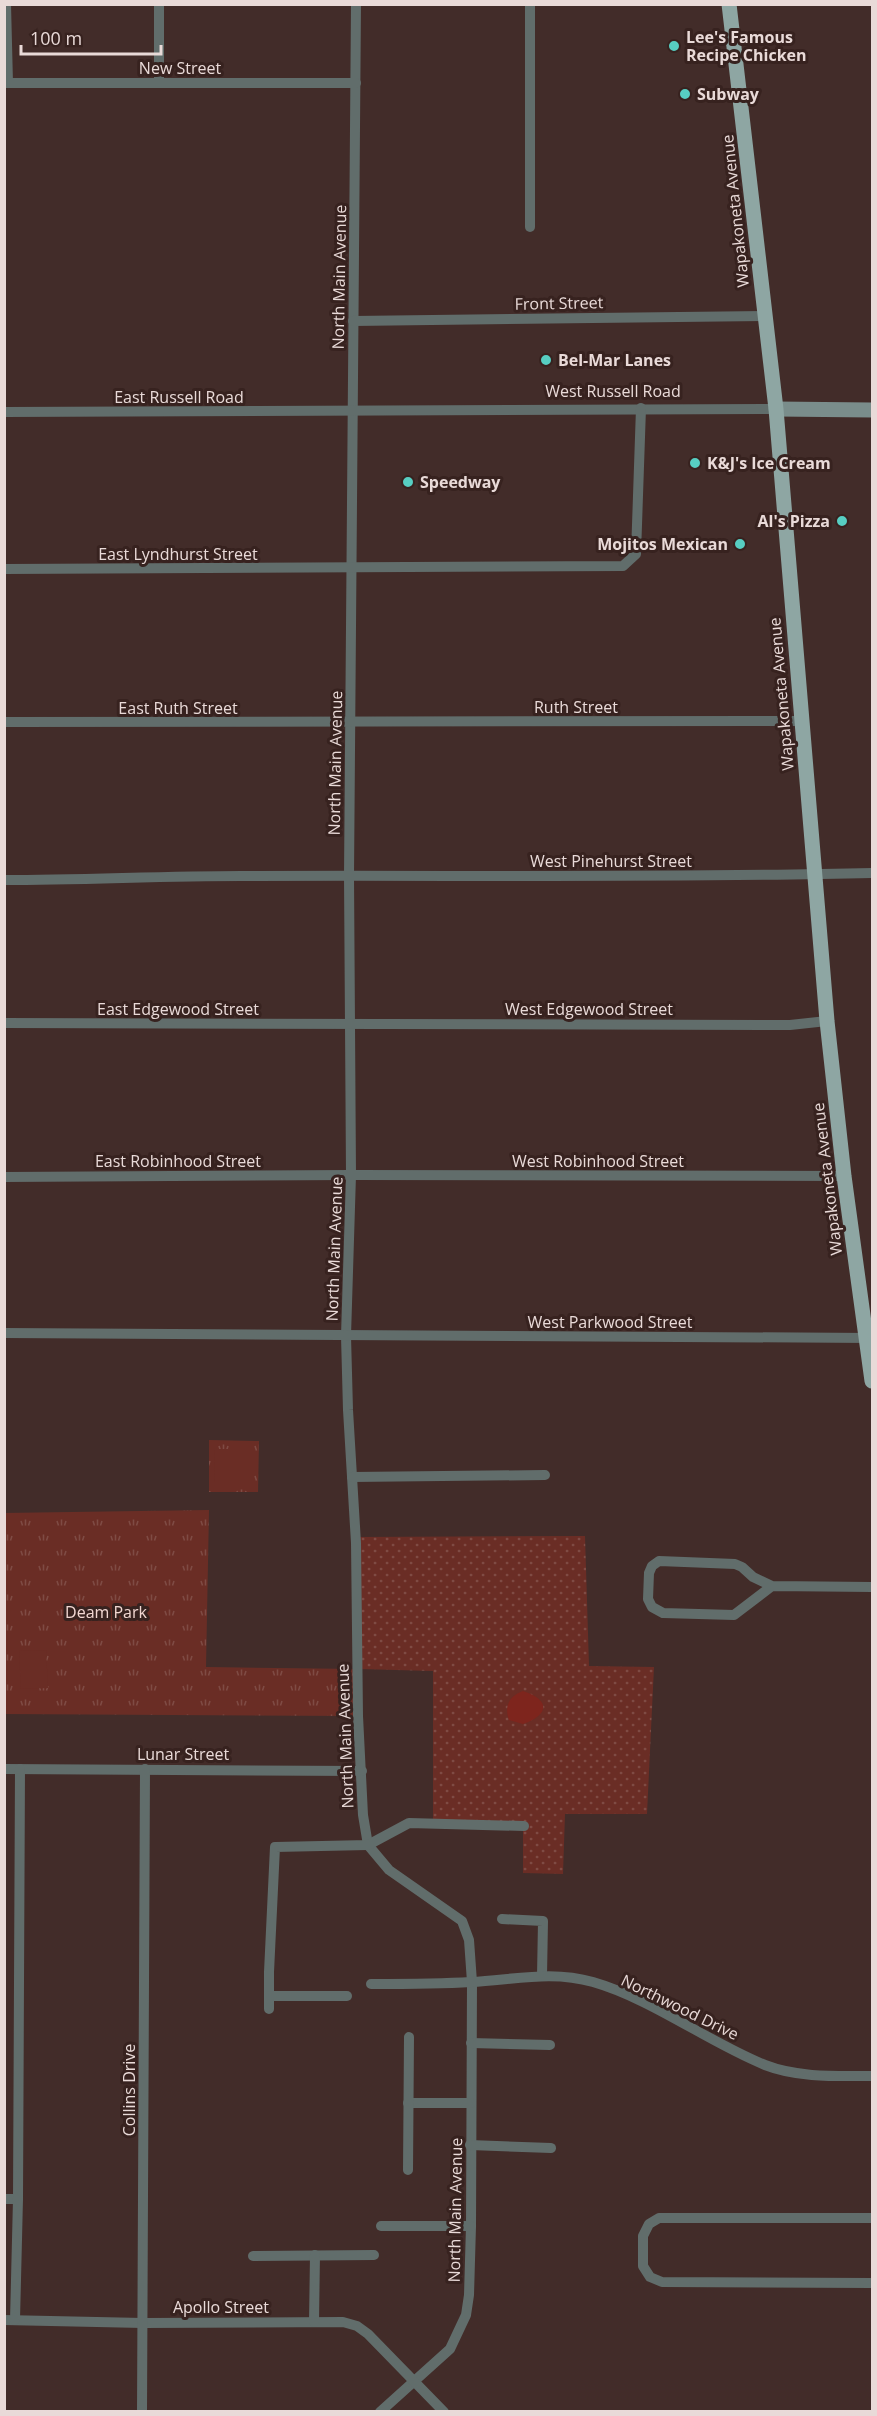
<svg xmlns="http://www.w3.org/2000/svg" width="877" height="2416" font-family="'Open Sans',sans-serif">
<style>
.grass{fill:url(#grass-dots)}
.park{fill:url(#park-tufts)}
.garden{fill:#6a2d25}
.water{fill:#7e251d}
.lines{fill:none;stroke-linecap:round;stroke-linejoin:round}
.street{stroke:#616d6b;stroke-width:10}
.secondary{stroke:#7a8d8b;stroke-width:15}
.primary{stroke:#8ea6a3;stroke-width:15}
.poi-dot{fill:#57cec2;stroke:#37221f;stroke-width:2}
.labels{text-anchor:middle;stroke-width:6;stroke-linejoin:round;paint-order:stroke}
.poi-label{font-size:16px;font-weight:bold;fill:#e9dad8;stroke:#37221f;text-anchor:start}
.street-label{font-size:16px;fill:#e9dad8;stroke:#37221f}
.park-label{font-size:16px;fill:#f2d7d2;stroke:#37221f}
</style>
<defs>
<pattern id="grass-dots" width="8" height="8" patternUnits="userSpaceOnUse" patternTransform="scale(1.5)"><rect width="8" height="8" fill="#6a2d25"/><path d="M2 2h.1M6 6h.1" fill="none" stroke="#7f4b44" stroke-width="1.8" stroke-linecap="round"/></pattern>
<pattern id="park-tufts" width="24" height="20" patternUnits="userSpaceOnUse" patternTransform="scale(1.5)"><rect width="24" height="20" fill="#6a2d25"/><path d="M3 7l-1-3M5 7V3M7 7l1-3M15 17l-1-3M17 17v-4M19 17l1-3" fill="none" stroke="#7f4b44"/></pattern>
</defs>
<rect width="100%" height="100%" fill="#422c29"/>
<path class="grass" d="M 585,1536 L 589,1666 L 654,1667 L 647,1814 L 565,1814 L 563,1874 L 523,1873 L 523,1826 L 433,1824 L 433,1671 L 358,1669 L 356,1537 Z"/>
<g class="park">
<path d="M 209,1440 L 259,1441 L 258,1492 L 209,1492 Z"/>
<path d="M 209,1510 L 206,1667 L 358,1669 L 358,1716 L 5,1714 L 4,1513 Z"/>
</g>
<g class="garden">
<path d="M 215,1449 L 231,1449 L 231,1483 L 214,1483 Z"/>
<rect x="235" y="1450" width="17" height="33"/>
<path d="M 46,1650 L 48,1688 L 21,1689 L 19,1651 Z"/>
</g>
<path class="water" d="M 523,1691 C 550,1700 550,1714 523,1724 L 509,1720 C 504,1706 509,1696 523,1691 Z"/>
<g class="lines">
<g class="street">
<path d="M 6,4 L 8,83"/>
<path d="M 159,4 L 159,83"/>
<path d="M 356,4 L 349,876 L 351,1175 L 346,1336 L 348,1410 L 356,1543 L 358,1716 L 363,1815 L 368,1845 L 389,1870 L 462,1921 L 469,1940 L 472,1982 L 471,2226 L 469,2295 L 466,2315 L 450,2349 L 380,2412"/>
<path d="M 530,4 L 530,227"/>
<path d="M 4,83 L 356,83"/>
<path d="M 353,321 L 765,316"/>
<path d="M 4,412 L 776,409"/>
<path d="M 4,569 L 623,566 L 636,554 L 641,408"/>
<path d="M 4,722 L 802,721"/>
<path d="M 4,880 C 83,880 162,876 241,876 C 451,875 662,878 872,873"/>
<path d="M 4,1023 L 790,1025 L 827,1021"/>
<path d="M 4,1177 L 351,1175 L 844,1176"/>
<path d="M 4,1333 L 872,1338"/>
<path d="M 352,1477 L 545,1475"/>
<path d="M 772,1586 L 734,1615 L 663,1613 L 652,1607 L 648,1599 L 649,1573 L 652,1566 L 659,1561 L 735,1564 L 742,1567 L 753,1577 L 772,1586 L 872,1587"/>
<path d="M 4,1769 L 362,1771"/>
<path d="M 502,1919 L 543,1921 L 542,1976"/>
<path d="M 371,1984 C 405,1984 438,1984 471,1982 C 513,1980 552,1970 593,1982 C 652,1999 708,2042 765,2065 C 798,2078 838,2076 872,2076"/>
<path d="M 270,1996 L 347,1996"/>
<path d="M 269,2009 L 269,1972 L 275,1847 L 368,1845 L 409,1823 L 524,1826"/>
<path d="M 471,2043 L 550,2045"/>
<path d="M 408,2103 L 471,2103"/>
<path d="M 470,2145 L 551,2148"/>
<path d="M 408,2170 L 409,2037"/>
<path d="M 4,2199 L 18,2199"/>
<path d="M 872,2218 L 659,2218 L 649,2224 L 643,2236 L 643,2266 L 650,2277 L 662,2282 L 872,2283"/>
<path d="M 381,2226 L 471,2226"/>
<path d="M 253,2256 L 374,2255"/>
<path d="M 4,2320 L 143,2323 L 343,2322 L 357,2326 L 368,2334 L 444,2412"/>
<path d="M 15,2320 L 18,2199 L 20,1769"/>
<path d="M 314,2322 L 315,2255"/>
<path d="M 142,2412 L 145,1769"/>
</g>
<path class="secondary" d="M 776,409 L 872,410"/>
<path class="primary" d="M 729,4 L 776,409 L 827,1021 L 844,1176 L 872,1381"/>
</g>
<g class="poi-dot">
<circle cx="674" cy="46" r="6"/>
<circle cx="685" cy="94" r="6"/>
<circle cx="546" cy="360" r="6"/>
<circle cx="695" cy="463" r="6"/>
<circle cx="408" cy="482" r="6"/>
<circle cx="842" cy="521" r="6"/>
<circle cx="740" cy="544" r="6"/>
</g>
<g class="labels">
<g class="poi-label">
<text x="686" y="43">Lee's Famous<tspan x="686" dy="18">Recipe Chicken</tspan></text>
<text x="697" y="100">Subway</text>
<text x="558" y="366">Bel-Mar Lanes</text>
<text x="707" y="469">K&amp;J's Ice Cream</text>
<text x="420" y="488">Speedway</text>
<text x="830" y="527" text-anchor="end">Al's Pizza</text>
<text x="728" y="550" text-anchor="end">Mojitos Mexican</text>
</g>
<g class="street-label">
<text x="180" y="74">New Street</text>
<text transform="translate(735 211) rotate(-96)" y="6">Wapakoneta Avenue</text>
<text transform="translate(339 277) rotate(-89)" y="6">North Main Avenue</text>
<text transform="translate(559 303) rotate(-1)" y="6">Front Street</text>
<text x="613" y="397">West Russell Road</text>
<text x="179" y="403">East Russell Road</text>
<text x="178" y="560">East Lyndhurst Street</text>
<text transform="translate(781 694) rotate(-95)" y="6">Wapakoneta Avenue</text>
<text x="576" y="713">Ruth Street</text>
<text x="178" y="714">East Ruth Street</text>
<text transform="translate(335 763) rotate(-89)" y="6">North Main Avenue</text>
<text x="611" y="867">West Pinehurst Street</text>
<text x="178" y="1015">East Edgewood Street</text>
<text x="589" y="1015">West Edgewood Street</text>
<text x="178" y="1167">East Robinhood Street</text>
<text x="598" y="1167">West Robinhood Street</text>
<text transform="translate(827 1179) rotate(-97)" y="6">Wapakoneta Avenue</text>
<text transform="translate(334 1249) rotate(-88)" y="6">North Main Avenue</text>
<text x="610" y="1328">West Parkwood Street</text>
<text transform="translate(345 1736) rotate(-92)" y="6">North Main Avenue</text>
<text x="183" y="1760">Lunar Street</text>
<text transform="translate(680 2007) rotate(26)" y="6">Northwood Drive</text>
<text transform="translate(129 2090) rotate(-90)" y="6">Collins Drive</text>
<text transform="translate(455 2210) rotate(-89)" y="6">North Main Avenue</text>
<text x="221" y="2313">Apollo Street</text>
</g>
<g class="park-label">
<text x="106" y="1618">Deam Park</text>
</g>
</g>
<rect width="877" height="2416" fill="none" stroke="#e9dad8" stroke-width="12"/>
<path d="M21 45v9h140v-9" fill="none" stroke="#e9dad8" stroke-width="3"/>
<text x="30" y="45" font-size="18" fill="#e9dad8" stroke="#37221f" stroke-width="4.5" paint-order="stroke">100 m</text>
</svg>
